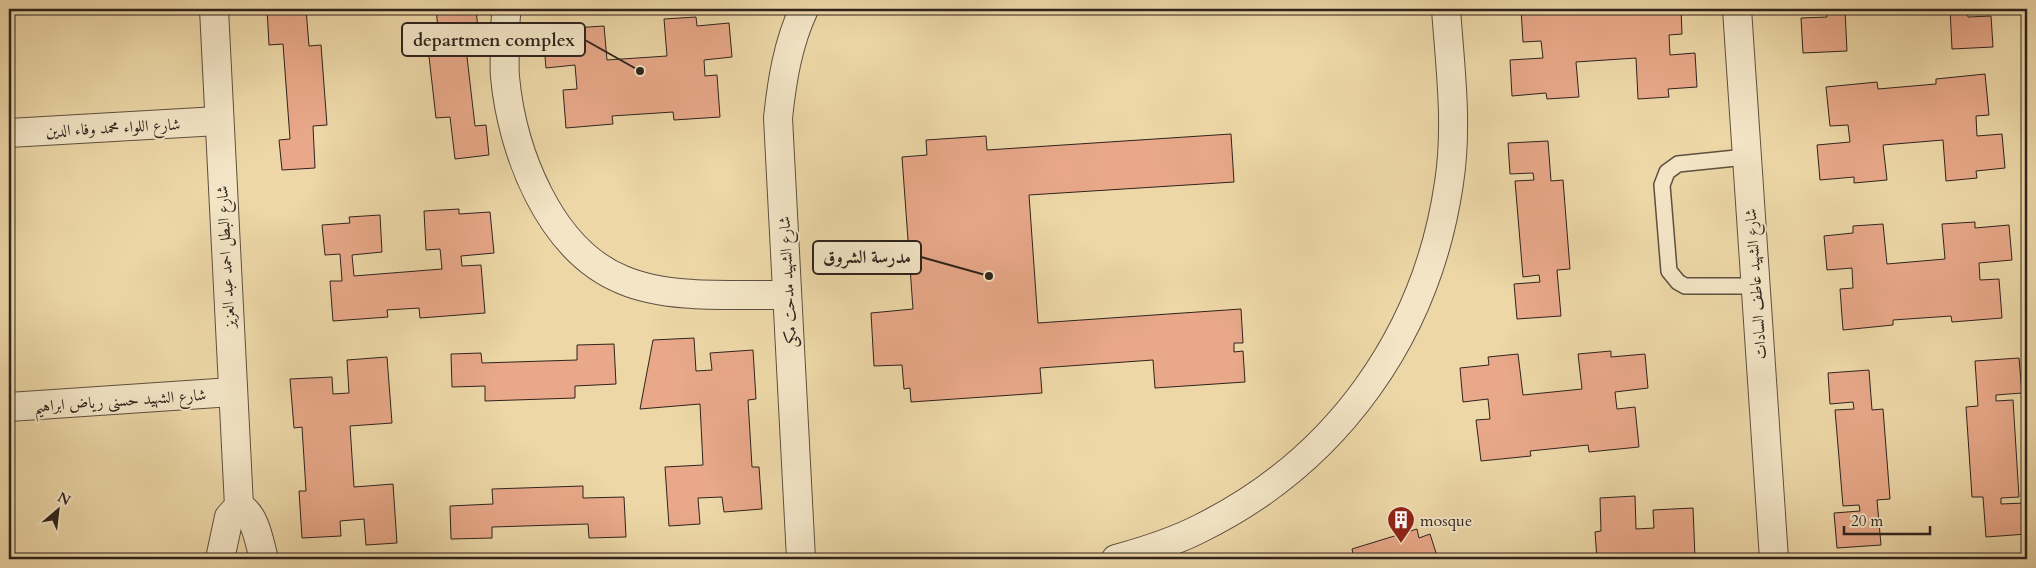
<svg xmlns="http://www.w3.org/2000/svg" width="2036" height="568" font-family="Cardo,Amiri,serif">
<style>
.building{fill:#e8a889;stroke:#2f231d}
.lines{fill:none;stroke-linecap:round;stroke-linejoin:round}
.service-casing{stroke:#5e5040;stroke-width:18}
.minor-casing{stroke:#5e5040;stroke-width:30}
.service{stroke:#f3e5c6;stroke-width:15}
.minor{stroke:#f3e5c6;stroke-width:28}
.labels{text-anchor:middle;stroke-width:4;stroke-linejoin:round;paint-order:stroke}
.street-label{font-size:16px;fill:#2f231d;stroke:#f3e5c6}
.poi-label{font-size:16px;fill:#2f231d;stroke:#f3e5c6;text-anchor:start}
.leader{fill:none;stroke:#2f231d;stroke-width:2}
.callout-dot{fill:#2f231d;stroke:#f3e5c6;stroke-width:2}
.callout{fill:#f3e5c6;stroke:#2f231d;stroke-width:2}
.callout-label{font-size:18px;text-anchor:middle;font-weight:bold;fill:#2f231d}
</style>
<rect width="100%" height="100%" fill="#edd7a7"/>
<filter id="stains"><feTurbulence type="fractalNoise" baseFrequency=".004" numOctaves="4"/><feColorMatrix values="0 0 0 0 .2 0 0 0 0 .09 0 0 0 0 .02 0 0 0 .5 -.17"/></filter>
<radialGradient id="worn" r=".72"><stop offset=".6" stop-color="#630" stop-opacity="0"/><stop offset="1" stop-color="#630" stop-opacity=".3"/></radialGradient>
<g class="building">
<path d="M 267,9 L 306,9 L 309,46 L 321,45 L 327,125 L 313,126 L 315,168 L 282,170 L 279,140 L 290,139 L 283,44 L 269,45 Z"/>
<path d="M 436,9 L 476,9 L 478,30 L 464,31 L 475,126 L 486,125 L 489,155 L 455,159 L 450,117 L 436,118 L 427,39 L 439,38 Z"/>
<path d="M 1521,9 L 1681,9 L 1682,34 L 1669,35 L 1670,55 L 1695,53 L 1697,87 L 1668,89 L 1669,97 L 1638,99 L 1636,58 L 1576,62 L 1579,97 L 1547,99 L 1546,93 L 1512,96 L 1510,60 L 1543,58 L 1541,41 L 1523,42 Z"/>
<path d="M 1809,9 L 1845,9 L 1847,51 L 1803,53 L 1801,18 L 1827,17 L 1826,10 L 1809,11 Z"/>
<path d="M 1938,9 L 1986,9 L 1967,10 L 1968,17 L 1991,16 L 1993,47 L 1952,49 L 1950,9 Z"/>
<path d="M 696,17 L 697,26 L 729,23 L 732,57 L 704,60 L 705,76 L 717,75 L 720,117 L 674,120 L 673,112 L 612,116 L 613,124 L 566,128 L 563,90 L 577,89 L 575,65 L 546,68 L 543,34 L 573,32 L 573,28 L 604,26 L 607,60 L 667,56 L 664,19 Z"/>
<path d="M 1985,74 L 1989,115 L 1976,116 L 1977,136 L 2002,134 L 2005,168 L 1976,171 L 1977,178 L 1946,181 L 1943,140 L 1883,145 L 1887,180 L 1854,183 L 1854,177 L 1820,180 L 1817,145 L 1850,142 L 1848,125 L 1830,126 L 1826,87 L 1877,82 L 1878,89 L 1936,84 L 1936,79 Z"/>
<path d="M 1231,134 L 1234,182 L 1029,195 L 1038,323 L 1241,309 L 1243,343 L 1234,343 L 1234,352 L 1243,351 L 1245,382 L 1155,388 L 1153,360 L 1040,368 L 1042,393 L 911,402 L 910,388 L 904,389 L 902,365 L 874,366 L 871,313 L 913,309 L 902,157 L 927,155 L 926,140 L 986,136 L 987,150 Z"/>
<path d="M 1548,141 L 1551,181 L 1563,180 L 1570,269 L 1557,270 L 1561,316 L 1517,319 L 1514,284 L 1540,282 L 1539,275 L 1523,277 L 1515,181 L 1534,180 L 1533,173 L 1510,174 L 1508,143 Z"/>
<path d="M 459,209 L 459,214 L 490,212 L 494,253 L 461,256 L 462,266 L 481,265 L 485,313 L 420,318 L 419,308 L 387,310 L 388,317 L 333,321 L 330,281 L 342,281 L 340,254 L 325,255 L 322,225 L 350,223 L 349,217 L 380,215 L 382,252 L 352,255 L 354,276 L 442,269 L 440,249 L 426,250 L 424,211 Z"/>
<path d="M 1975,222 L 1975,228 L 2009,225 L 2012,260 L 1979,263 L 1980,280 L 1999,279 L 2002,318 L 1952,322 L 1951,316 L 1893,320 L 1893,325 L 1843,330 L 1840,289 L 1853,288 L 1852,268 L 1827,270 L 1824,236 L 1853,233 L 1853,226 L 1883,224 L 1887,264 L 1945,259 L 1942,224 Z"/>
<path d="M 694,338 L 696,371 L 712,370 L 710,353 L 753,350 L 756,399 L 748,400 L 752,467 L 759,467 L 762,509 L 724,512 L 722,497 L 698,498 L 700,524 L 669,526 L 665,467 L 703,465 L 700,404 L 640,409 L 653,340 Z"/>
<path d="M 614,344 L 616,384 L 575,386 L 575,398 L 485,401 L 485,386 L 452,387 L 451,354 L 481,353 L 482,363 L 577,360 L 577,345 Z"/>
<path d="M 1611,351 L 1611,357 L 1645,354 L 1648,388 L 1615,392 L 1617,409 L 1635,407 L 1639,447 L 1589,452 L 1588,445 L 1530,451 L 1531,456 L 1481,461 L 1476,420 L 1490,419 L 1488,399 L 1463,402 L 1460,368 L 1489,365 L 1488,357 L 1518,354 L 1523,395 L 1582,389 L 1578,354 Z"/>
<path d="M 387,357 L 392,423 L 350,426 L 354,487 L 393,484 L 397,543 L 366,545 L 364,519 L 340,521 L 341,536 L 302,538 L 299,491 L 306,491 L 302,427 L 294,428 L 290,379 L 332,377 L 333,394 L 349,393 L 347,360 Z"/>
<path d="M 2019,358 L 2022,393 L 1996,395 L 1996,401 L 2013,400 L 2019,497 L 2001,498 L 2001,504 L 2024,503 L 2027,534 L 1986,537 L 1983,497 L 1972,497 L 1966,407 L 1978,406 L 1975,361 Z"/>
<path d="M 1869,370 L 1872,410 L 1883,409 L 1890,499 L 1877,500 L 1881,545 L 1837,548 L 1834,513 L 1860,511 L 1859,505 L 1843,506 L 1835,410 L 1854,409 L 1853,402 L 1830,404 L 1828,373 Z"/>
<path d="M 583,486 L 583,498 L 624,497 L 626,537 L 589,538 L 588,524 L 492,527 L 492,538 L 451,539 L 450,506 L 493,504 L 492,489 Z"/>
<path d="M 1635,496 L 1636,529 L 1654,528 L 1653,510 L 1693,508 L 1695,558 L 1597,559 L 1595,532 L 1601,531 L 1600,498 Z"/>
<path d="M 1417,529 L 1419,538 L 1430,534 L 1438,559 L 1354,559 L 1352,549 Z"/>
</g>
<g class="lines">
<defs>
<path id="service" d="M 1746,157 L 1678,164 L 1667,172 L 1662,185 L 1669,271 L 1678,282 L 1685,286 L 1755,286"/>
<g id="minor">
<path d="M 214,9 L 239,506"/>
<path d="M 507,9 C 505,19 505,29 505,39 C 505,51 504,64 505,77 C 512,151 549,250 623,280 C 670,300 736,294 787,295"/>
<path d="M 1737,9 L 1774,559"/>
<path d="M 9,133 L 218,121"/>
<path d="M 9,407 L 232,392"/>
<path d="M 239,506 C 256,515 259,542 264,559"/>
<path d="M 220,559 L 229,517 L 239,506"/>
<path d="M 801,559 L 778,118 C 782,80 788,43 804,9"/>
<path d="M 1116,559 C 1145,551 1174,542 1201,528 C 1338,460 1427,334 1449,183 C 1458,125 1450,66 1446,9"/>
</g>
</defs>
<use href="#service" class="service-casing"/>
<use href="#minor" class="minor-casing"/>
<use href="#service" class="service"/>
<use href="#minor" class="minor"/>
</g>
<defs>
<symbol id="building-pin" viewBox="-11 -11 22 30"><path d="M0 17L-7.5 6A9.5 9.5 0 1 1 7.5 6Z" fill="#8f2418" stroke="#f3e5c6"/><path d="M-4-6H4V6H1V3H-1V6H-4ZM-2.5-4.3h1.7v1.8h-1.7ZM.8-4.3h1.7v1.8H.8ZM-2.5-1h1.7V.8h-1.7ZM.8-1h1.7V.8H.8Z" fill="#fff"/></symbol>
</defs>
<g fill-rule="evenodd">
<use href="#building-pin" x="1385" y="504" width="32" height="43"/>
</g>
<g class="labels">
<g class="street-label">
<text transform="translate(113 127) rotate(-3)" y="6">شارع اللواء محمد وفاء الدين</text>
<text transform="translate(225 257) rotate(-93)" y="6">شارع البطل احمد عبد العزيز</text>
<text transform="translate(787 282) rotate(-93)" y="6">شارع الشهيد مدحت مكى</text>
<text transform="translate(1755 284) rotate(-94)" y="6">شارع الشهيد عاطف السادات</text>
<text transform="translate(120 400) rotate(-4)" y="6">شارع الشهيد حسنى رياض ابراهيم</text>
</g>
<g class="poi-label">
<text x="1420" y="526">mosque</text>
</g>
</g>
<path class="leader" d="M640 71L585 40M989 276L921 257"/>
<g class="callout-dot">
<circle cx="640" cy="71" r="5"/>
<circle cx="989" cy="276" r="5"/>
</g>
<g class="callout">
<rect x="402" y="23" width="183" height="33" rx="5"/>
<rect x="813" y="241" width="108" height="33" rx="5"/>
</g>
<g class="callout-label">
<text x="494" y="46">departmen complex</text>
<text x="867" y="263">مدرسة الشروق</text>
</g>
<rect width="2036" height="568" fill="none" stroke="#edd7a7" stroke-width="30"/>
<rect x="10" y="10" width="2016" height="548" fill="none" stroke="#2f231d" stroke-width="2.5"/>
<rect x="15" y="15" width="2006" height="538" fill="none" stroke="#2f231d"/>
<g transform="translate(58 510) rotate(28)" stroke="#f3e5c6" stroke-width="4" paint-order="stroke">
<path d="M0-4L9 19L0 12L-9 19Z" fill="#2f231d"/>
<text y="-8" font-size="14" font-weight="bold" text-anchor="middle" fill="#2f231d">N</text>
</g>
<path d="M1844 526v8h86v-8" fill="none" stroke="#2f231d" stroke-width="2.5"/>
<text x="1851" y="526" font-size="15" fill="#2f231d" stroke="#f3e5c6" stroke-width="4" paint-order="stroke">20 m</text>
<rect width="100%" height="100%" filter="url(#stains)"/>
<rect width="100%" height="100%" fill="url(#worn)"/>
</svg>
